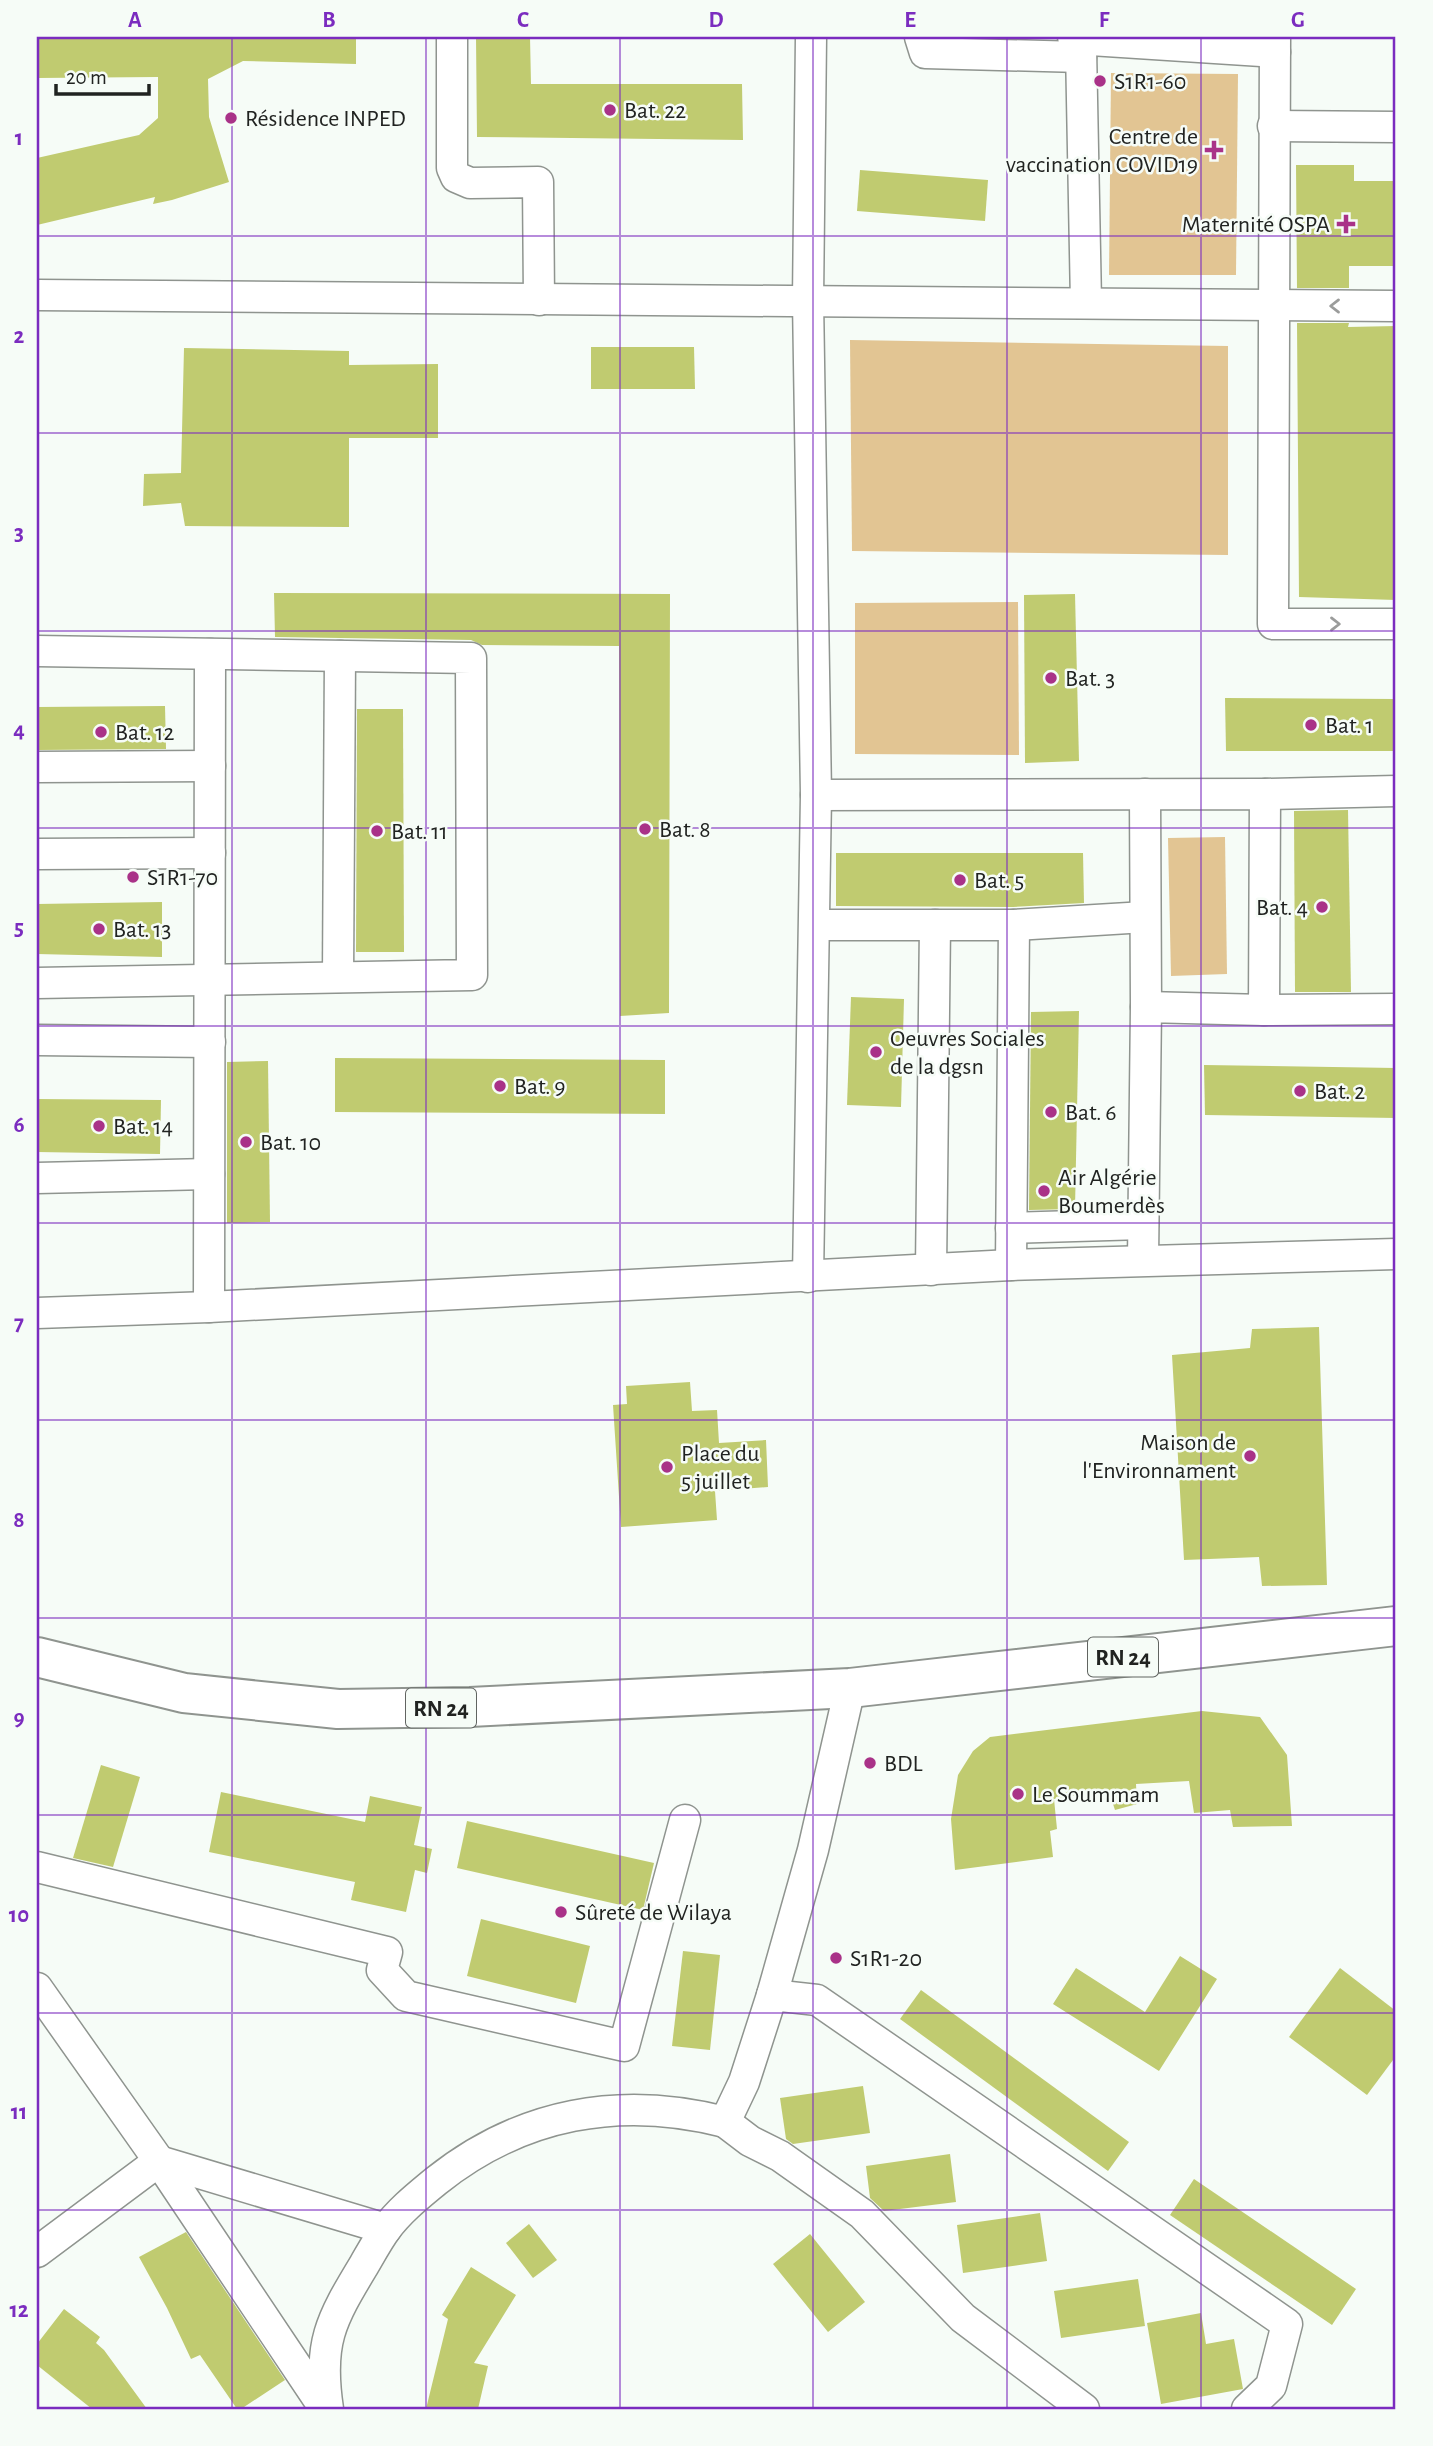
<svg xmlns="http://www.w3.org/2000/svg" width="1433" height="2446" font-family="'Alegreya Sans',sans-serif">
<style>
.green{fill:#e2c593}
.building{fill:#c0cb70}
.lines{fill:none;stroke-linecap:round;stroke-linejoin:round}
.minor-casing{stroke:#8f948f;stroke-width:33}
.major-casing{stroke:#8f948f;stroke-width:42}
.minor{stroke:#fff;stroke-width:30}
.major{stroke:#fff;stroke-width:38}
.oneway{stroke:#9b9c9b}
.grid{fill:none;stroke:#7b2cbf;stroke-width:2;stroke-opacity:0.55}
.poi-dot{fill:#a93288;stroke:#f6fcf7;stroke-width:2.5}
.labels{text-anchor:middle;stroke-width:5;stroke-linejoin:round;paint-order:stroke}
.shield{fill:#f6fcf7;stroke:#616461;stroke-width:2}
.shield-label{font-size:23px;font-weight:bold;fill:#212321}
.poi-label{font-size:24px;fill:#212321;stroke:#f6fcf7;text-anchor:start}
.neatline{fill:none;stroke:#7b2cbf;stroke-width:2.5}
.grid-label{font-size:23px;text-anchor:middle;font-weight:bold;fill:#7b2cbf}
</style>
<rect width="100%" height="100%" fill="#f6fcf7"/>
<g class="green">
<path d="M 1111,73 L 1238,74 L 1236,275 L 1109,275 Z"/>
<path d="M 850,340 L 1228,346 L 1228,555 L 852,551 Z"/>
<path d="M 1018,602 L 1019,755 L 855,754 L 855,603 Z"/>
<path d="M 1225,837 L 1227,974 L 1171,976 L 1168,838 Z"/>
</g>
<g class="building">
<path d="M 37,37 L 356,37 L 356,64 L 243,61 L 208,79 L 209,117 L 229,182 L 172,200 L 153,204 L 155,197 L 37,225 L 37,158 L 139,135 L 158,118 L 158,77 L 37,78 Z"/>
<path d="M 476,37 L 530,37 L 531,84 L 742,84 L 743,140 L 477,137 Z"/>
<path d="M 1296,165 L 1354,165 L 1354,181 L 1396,181 L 1396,266 L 1349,266 L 1349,288 L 1297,288 Z"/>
<path d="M 860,170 L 988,180 L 985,221 L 857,211 Z"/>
<path d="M 1297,323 L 1349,323 L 1348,327 L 1396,326 L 1396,600 L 1299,597 Z"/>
<path d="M 591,347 L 694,347 L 695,389 L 591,389 Z"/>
<path d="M 184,348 L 349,351 L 349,365 L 438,364 L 438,438 L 349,438 L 349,527 L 185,526 L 181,503 L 143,506 L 144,474 L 181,473 Z"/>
<path d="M 274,593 L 670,594 L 669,1013 L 620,1016 L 619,646 L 482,645 L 471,640 L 275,637 Z"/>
<path d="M 1075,594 L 1079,761 L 1025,763 L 1024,595 Z"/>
<path d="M 1225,698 L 1396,699 L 1396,751 L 1226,751 Z"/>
<path d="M 165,706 L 166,749 L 37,750 L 37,707 Z"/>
<path d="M 357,709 L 403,709 L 404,952 L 356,952 Z"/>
<path d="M 1348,810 L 1351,992 L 1295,992 L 1294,811 Z"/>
<path d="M 836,853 L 1083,853 L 1084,903 L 1013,907 L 836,906 Z"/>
<path d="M 162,902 L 162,957 L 37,954 L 37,904 Z"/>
<path d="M 851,997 L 904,999 L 901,1107 L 847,1105 Z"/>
<path d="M 1079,1011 L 1075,1209 L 1029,1210 L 1031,1012 Z"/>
<path d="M 335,1058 L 665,1060 L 665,1114 L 335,1112 Z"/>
<path d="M 268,1061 L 270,1222 L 227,1223 L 227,1062 Z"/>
<path d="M 1204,1065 L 1396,1068 L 1396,1118 L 1205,1115 Z"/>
<path d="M 37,1099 L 161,1100 L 160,1154 L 37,1152 Z"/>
<path d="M 1319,1327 L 1327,1585 L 1262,1586 L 1259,1557 L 1184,1560 L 1172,1355 L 1250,1348 L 1252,1329 Z"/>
<path d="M 690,1382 L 692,1411 L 717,1410 L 719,1443 L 766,1440 L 768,1487 L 715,1491 L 717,1520 L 621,1527 L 613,1405 L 627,1404 L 626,1386 Z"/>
<path d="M 1202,1711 L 1260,1717 L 1287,1755 L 1292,1826 L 1233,1827 L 1230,1810 L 1194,1813 L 1189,1781 L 1136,1784 L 1137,1804 L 1115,1810 L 1108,1789 L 1054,1799 L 1057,1829 L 1050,1831 L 1053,1857 L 955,1870 L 951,1819 L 958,1775 L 973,1751 L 990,1737 Z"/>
<path d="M 101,1765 L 140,1777 L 113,1867 L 73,1858 Z"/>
<path d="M 221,1792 L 365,1822 L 370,1796 L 422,1807 L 414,1845 L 432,1849 L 427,1873 L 415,1870 L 406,1912 L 351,1900 L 355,1882 L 209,1852 Z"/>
<path d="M 467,1821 L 654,1863 L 643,1910 L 457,1868 Z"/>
<path d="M 481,1919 L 590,1946 L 576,2003 L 467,1976 Z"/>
<path d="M 683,1951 L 720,1955 L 710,2050 L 672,2046 Z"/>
<path d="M 1180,1956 L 1217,1979 L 1159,2071 L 1053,2004 L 1076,1968 L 1145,2012 Z"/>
<path d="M 1340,1968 L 1396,2011 L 1396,2056 L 1367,2095 L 1289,2037 Z"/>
<path d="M 921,1990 L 1129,2142 L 1108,2171 L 900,2019 Z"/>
<path d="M 863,2086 L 870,2133 L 793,2144 L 786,2139 L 780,2098 Z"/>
<path d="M 950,2154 L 956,2202 L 884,2211 L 870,2198 L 866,2166 Z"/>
<path d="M 1194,2179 L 1356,2289 L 1332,2325 L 1170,2215 Z"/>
<path d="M 1040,2213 L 1047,2261 L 963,2273 L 957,2225 Z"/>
<path d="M 529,2224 L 557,2260 L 533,2278 L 506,2243 Z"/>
<path d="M 186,2232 L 285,2380 L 241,2409 L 237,2409 L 200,2355 L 191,2359 L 167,2308 L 139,2257 Z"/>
<path d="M 810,2234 L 865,2302 L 828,2332 L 773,2264 Z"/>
<path d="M 471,2267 L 516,2295 L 474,2363 L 488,2366 L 478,2409 L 426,2409 L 448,2319 L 442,2315 Z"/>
<path d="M 1138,2279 L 1145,2326 L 1061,2338 L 1054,2291 Z"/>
<path d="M 64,2309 L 100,2337 L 96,2343 L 104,2350 L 147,2409 L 92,2409 L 37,2365 L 37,2344 Z"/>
<path d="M 1201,2313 L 1206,2344 L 1234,2339 L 1243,2389 L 1161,2404 L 1147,2323 Z"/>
</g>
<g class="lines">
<defs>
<g id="minor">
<path d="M 452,37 L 452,168 L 456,177 L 470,183 L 538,182 L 539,300"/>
<path d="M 920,37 L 925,53 L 1081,57"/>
<path d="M 1073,37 L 1081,48 L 1086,303"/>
<path d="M 1275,37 L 1273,624 L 1396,624"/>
<path d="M 1075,39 L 1275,52"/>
<path d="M 1273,126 L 1396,127"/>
<path d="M 37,295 L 1396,306"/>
<path d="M 37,651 L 471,658 L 472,975 L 37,983"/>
<path d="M 37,767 L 210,766"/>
<path d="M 1145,794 L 1146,1007"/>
<path d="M 1265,794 L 1396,791"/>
<path d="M 816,795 L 1265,794 L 1264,1010 L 1146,1007 L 1143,1260"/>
<path d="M 37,854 L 210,853"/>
<path d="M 815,925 L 1014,925 L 1011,1265"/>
<path d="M 1014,925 L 1145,917"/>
<path d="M 338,977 L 340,656"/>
<path d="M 1264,1010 L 1396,1009"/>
<path d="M 37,1040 L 210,1042"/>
<path d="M 37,1178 L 209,1174"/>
<path d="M 1011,1228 L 1143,1224"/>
<path d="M 931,1270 L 935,925"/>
<path d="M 808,1277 L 816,795 L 808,300 L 811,37"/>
<path d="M 209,1307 L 210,654"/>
<path d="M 37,1313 L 209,1307 L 1011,1265 L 1396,1254"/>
<path d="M 37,1867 L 387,1952 L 382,1970 L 406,1996 L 624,2046 L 685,1820"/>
<path d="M 37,1988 L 159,2161 L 325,2409"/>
<path d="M 772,1995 L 817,2000 L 1287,2324 L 1271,2386 L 1247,2409"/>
<path d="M 725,2122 L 750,2141 L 780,2156 L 862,2214 L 963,2318 L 1084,2409"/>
<path d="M 37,2252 L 159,2161 L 386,2229"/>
<path d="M 328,2409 C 318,2343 330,2321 364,2265 C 371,2253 378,2240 386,2229 C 400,2210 418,2196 436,2181 C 521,2113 620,2095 725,2122 L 744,2082 L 772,1995 L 813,1850 L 850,1688"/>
</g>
<path id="major" d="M 37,1657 L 184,1693 L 338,1709 L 470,1707 L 850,1688 L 1396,1626"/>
</defs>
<use href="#minor" class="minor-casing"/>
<use href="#major" class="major-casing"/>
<use href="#minor" class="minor"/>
<use href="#major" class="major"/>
</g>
<defs><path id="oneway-chevron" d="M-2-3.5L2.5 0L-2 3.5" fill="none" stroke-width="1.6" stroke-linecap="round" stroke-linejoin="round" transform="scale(1.75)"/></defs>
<g class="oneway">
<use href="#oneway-chevron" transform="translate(1335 306) rotate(-180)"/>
<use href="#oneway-chevron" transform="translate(1335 624)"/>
</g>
<path class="grid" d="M 232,37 L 232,2409M 426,37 L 426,2409M 620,37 L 620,2409M 813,37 L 813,2409M 1007,37 L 1007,2409M 1201,37 L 1201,2409M 37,236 L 1396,236M 37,433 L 1396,433M 37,631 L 1396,631M 37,828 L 1396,828M 37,1026 L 1396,1026M 37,1223 L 1396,1223M 37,1420 L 1396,1420M 37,1618 L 1396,1618M 37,1815 L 1396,1815M 37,2013 L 1396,2013M 37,2210 L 1396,2210"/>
<g class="poi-dot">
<circle cx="1100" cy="81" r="7"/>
<circle cx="610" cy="110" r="7"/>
<circle cx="231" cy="118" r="7"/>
<path d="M1210.5 139.5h7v7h7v7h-7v7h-7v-7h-7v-7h7z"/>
<path d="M1342.5 213.5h7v7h7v7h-7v7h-7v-7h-7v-7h7z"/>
<circle cx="1051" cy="678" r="7"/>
<circle cx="1311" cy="725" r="7"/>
<circle cx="101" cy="732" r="7"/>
<circle cx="645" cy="829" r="7"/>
<circle cx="377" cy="831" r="7"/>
<circle cx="133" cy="877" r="7"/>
<circle cx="960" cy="880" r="7"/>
<circle cx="1322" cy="907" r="7"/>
<circle cx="99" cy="929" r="7"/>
<circle cx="876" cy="1052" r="7"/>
<circle cx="500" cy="1086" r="7"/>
<circle cx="1300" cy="1091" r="7"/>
<circle cx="1051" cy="1112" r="7"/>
<circle cx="99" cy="1126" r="7"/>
<circle cx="246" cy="1142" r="7"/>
<circle cx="1044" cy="1191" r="7"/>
<circle cx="1250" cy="1456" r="7"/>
<circle cx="667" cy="1467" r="7"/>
<circle cx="870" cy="1763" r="7"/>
<circle cx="1018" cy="1794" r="7"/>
<circle cx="561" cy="1912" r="7"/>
<circle cx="836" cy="1958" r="7"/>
</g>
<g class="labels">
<g class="shield">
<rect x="1088" y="1637.5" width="70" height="39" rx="5"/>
<rect x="406" y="1688.5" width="70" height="39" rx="5"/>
</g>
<g class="shield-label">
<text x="1123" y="1665">RN 24</text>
<text x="441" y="1716">RN 24</text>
</g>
<g class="poi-label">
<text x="1114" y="89">S1R1-60</text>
<text x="624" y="118">Bat. 22</text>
<text x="245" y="126">Résidence INPED</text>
<text x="1198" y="144" text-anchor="end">Centre de<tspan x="1198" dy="28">vaccination COVID19</tspan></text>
<text x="1330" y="232" text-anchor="end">Maternité OSPA</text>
<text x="1065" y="686">Bat. 3</text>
<text x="1325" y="733">Bat. 1</text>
<text x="115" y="740">Bat. 12</text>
<text x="659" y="837">Bat. 8</text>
<text x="391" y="839">Bat. 11</text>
<text x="147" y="885">S1R1-70</text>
<text x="974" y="888">Bat. 5</text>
<text x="1308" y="915" text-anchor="end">Bat. 4</text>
<text x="113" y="937">Bat. 13</text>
<text x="890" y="1046">Oeuvres Sociales<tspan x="890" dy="28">de la dgsn</tspan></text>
<text x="514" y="1094">Bat. 9</text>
<text x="1314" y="1099">Bat. 2</text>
<text x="1065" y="1120">Bat. 6</text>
<text x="113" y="1134">Bat. 14</text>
<text x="260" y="1150">Bat. 10</text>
<text x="1058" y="1185">Air Algérie<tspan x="1058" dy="28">Boumerdès</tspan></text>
<text x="1236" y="1450" text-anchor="end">Maison de<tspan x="1236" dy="28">l'Environnament</tspan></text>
<text x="681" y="1461">Place du<tspan x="681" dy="28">5 juillet</tspan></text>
<text x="884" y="1771">BDL</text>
<text x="1032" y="1802">Le Soummam</text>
<text x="575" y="1920">Sûreté de Wilaya</text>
<text x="850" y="1966">S1R1-20</text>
</g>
</g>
<rect width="1433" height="2446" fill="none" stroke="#f6fcf7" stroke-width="77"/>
<path d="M56 84v10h93v-10" fill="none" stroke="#212321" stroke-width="3.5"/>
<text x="66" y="84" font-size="21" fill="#212321" stroke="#f6fcf7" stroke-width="5" paint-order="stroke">20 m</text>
<rect x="38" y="38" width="1356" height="2370" class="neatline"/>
<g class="grid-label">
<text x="135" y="27">A</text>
<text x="329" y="27">B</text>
<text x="523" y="27">C</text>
<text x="716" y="27">D</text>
<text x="910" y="27">E</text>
<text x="1104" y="27">F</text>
<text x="1298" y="27">G</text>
<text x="19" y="145">1</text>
<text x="19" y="343">2</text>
<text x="19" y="540">3</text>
<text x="19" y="737">4</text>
<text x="19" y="935">5</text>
<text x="19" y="1132">6</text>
<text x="19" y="1330">7</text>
<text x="19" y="1527">8</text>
<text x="19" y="1725">9</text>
<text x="19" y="1922">10</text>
<text x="19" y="2119">11</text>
<text x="19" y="2317">12</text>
</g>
</svg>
